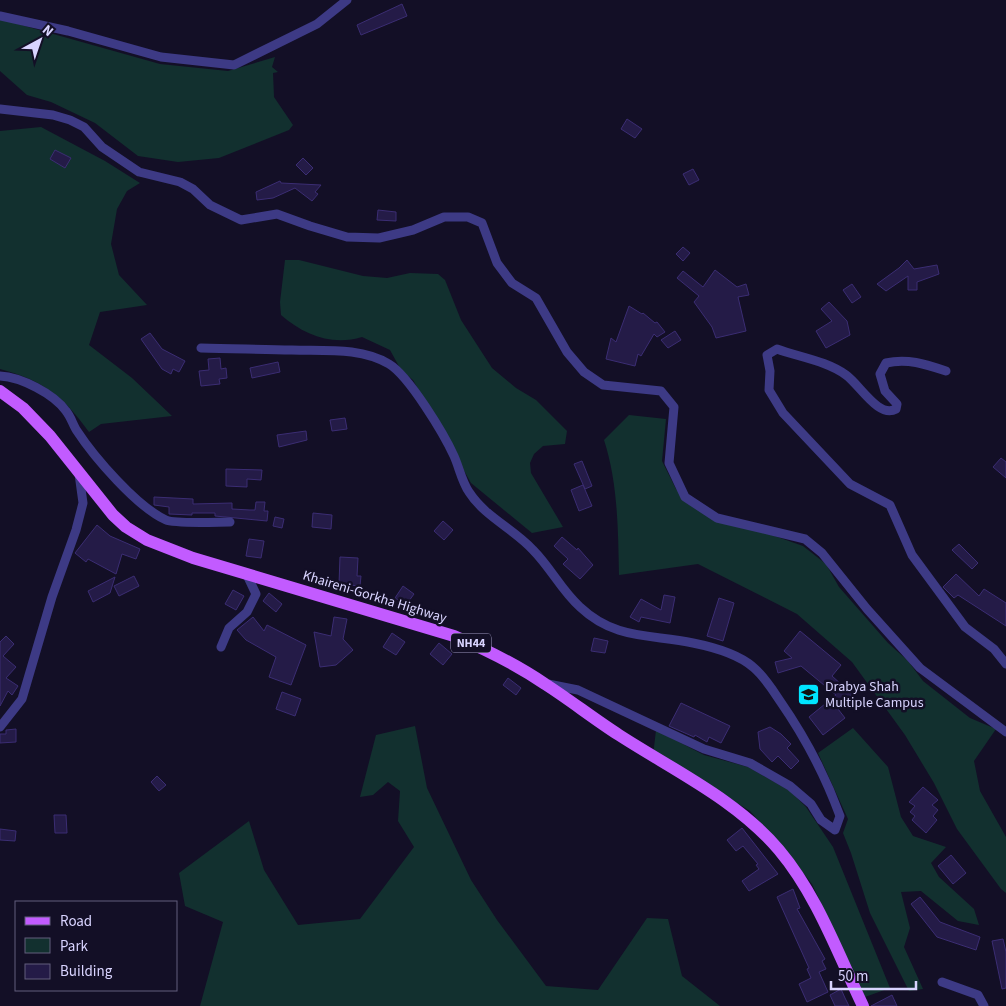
<svg xmlns="http://www.w3.org/2000/svg" width="1006" height="1006" font-family="'Source Sans 3',sans-serif">
<style>
.green{fill:#12302f}
.building{fill:#241b47;stroke:#3b2d73}
.lines{fill:none;stroke-linecap:round;stroke-linejoin:round}
.minor{stroke:#3d3a85;stroke-width:9}
.primary{stroke:#c25bff;stroke-width:12}
.labels{text-anchor:middle;stroke-width:5;stroke-linejoin:round;paint-order:stroke}
.shield{fill:#130f26;stroke:#9e99be;stroke-width:1}
.shield-label{font-size:12px;font-weight:bold;fill:#d9d4ff}
.street-label{font-size:14px;fill:#d9d4ff;stroke:#130f26}
.poi-label{font-size:14px;fill:#d9d4ff;stroke:#130f26;text-anchor:start}
</style>
<rect width="100%" height="100%" fill="#130f26"/>
<g class="green">
<path d="M 0,19 L 160,64 L 228,71 L 275,57 L 272,67 L 278,72 L 273,73 L 274,97 L 293,125 L 289,130 L 219,158 L 178,162 L 138,156 L 95,123 L 51,102 L 27,95 L 0,71 Z"/>
<path d="M 41,127 L 105,161 L 140,183 L 127,191 L 117,209 L 111,244 L 119,275 L 147,305 L 100,312 L 89,345 L 132,378 L 172,416 L 101,424 L 89,432 C 64,397 43,380 0,369 L 0,131 Z"/>
<path d="M 285,260 L 299,260 L 363,276 L 387,278 L 410,273 L 438,274 L 445,280 L 461,320 L 492,368 L 516,388 L 536,400 L 567,431 L 565,444 L 543,446 L 534,454 L 530,463 L 531,473 L 563,527 L 532,533 L 471,483 L 413,380 L 401,370 L 390,350 L 362,337 C 332,346 304,335 281,315 L 280,302 Z"/>
<path d="M 629,415 L 666,419 L 662,461 L 676,489 L 701,510 L 803,546 L 826,564 L 839,587 L 888,643 L 908,661 L 923,681 L 970,718 L 996,729 L 974,761 L 980,791 L 1006,837 L 1006,893 L 1001,889 L 957,829 L 934,783 L 905,735 L 852,662 L 797,614 L 698,564 L 619,575 C 618,529 618,483 604,440 Z"/>
<path d="M 415,726 L 427,788 L 471,880 L 497,920 L 546,986 L 598,990 L 647,918 L 668,919 L 682,976 L 720,1006 L 200,1006 L 223,922 L 185,906 L 179,873 L 249,821 L 264,870 L 298,925 L 360,919 L 414,847 L 398,821 L 400,791 L 388,782 L 373,795 L 360,797 L 376,735 Z"/>
<path d="M 853,728 L 888,767 L 901,817 L 913,836 L 946,847 L 931,863 L 939,877 L 974,909 L 979,925 L 958,921 L 921,891 L 901,892 L 910,928 L 904,947 L 923,989 L 909,991 L 870,913 L 851,853 L 843,833 L 848,819 L 818,753 Z"/>
<path d="M 656,730 L 704,755 L 748,767 L 790,791 L 806,807 L 833,847 L 890,988 L 865,997 L 812,884 L 780,844 L 750,811 L 693,776 L 653,756 Z"/>
</g>
<g class="building">
<path d="M 402,4 L 407,16 L 361,35 L 357,25 Z"/>
<path d="M 627,119 L 642,129 L 635,138 L 621,129 Z"/>
<path d="M 55,150 L 71,158 L 65,168 L 50,159 Z"/>
<path d="M 303,158 L 313,168 L 306,175 L 296,165 Z"/>
<path d="M 693,169 L 699,180 L 689,185 L 683,174 Z"/>
<path d="M 280,181 L 281,183 L 321,185 L 315,192 L 318,194 L 312,201 L 295,188 L 273,198 L 257,200 L 256,192 Z"/>
<path d="M 378,210 L 396,212 L 396,221 L 377,220 Z"/>
<path d="M 683,247 L 690,253 L 683,261 L 676,254 Z"/>
<path d="M 907,260 L 914,269 L 937,265 L 939,274 L 917,282 L 917,290 L 908,290 L 908,276 L 886,291 L 877,284 L 899,268 Z"/>
<path d="M 715,270 L 737,287 L 746,284 L 749,295 L 738,297 L 746,331 L 716,338 L 712,327 L 694,302 L 699,296 L 677,278 L 683,271 L 703,287 Z"/>
<path d="M 852,284 L 861,297 L 852,303 L 843,290 Z"/>
<path d="M 829,302 L 847,321 L 850,335 L 826,348 L 816,331 L 832,321 L 821,309 Z"/>
<path d="M 629,306 L 642,314 L 643,313 L 655,323 L 657,322 L 665,332 L 657,337 L 654,334 L 641,356 L 638,354 L 635,366 L 606,359 L 611,338 L 616,342 Z"/>
<path d="M 675,331 L 681,340 L 668,348 L 661,340 Z"/>
<path d="M 150,333 L 162,349 L 185,361 L 179,372 L 173,369 L 171,374 L 162,369 L 141,339 Z"/>
<path d="M 220,358 L 221,369 L 226,368 L 227,378 L 219,379 L 220,384 L 201,386 L 199,371 L 209,370 L 208,359 Z"/>
<path d="M 278,362 L 280,372 L 252,378 L 250,368 Z"/>
<path d="M 345,418 L 347,429 L 332,431 L 330,420 Z"/>
<path d="M 306,431 L 307,440 L 279,447 L 277,435 Z"/>
<path d="M 1001,458 L 1006,462 L 1006,478 L 993,467 Z"/>
<path d="M 582,461 L 592,486 L 585,489 L 574,464 Z"/>
<path d="M 226,469 L 262,470 L 261,480 L 247,479 L 247,487 L 226,486 Z"/>
<path d="M 583,485 L 592,506 L 579,511 L 571,490 Z"/>
<path d="M 154,497 L 193,499 L 193,504 L 232,503 L 232,509 L 250,510 L 255,510 L 256,502 L 265,502 L 264,511 L 268,511 L 267,521 L 215,516 L 215,513 L 192,513 L 192,515 L 169,514 L 169,507 L 154,505 Z"/>
<path d="M 313,513 L 332,515 L 331,529 L 312,527 Z"/>
<path d="M 275,517 L 284,519 L 282,528 L 273,526 Z"/>
<path d="M 443,521 L 453,530 L 444,540 L 434,531 Z"/>
<path d="M 97,525 L 110,536 L 140,549 L 136,559 L 122,554 L 116,574 L 88,559 L 86,562 L 75,553 Z"/>
<path d="M 562,537 L 577,550 L 578,548 L 593,565 L 580,579 L 563,564 L 568,559 L 554,546 Z"/>
<path d="M 249,539 L 264,541 L 261,558 L 246,556 Z"/>
<path d="M 959,544 L 978,563 L 972,569 L 952,550 Z"/>
<path d="M 340,557 L 358,558 L 357,576 L 361,576 L 360,586 L 339,584 Z"/>
<path d="M 956,574 L 979,596 L 984,589 L 1006,603 L 1006,626 L 958,595 L 954,598 L 943,587 Z"/>
<path d="M 134,576 L 139,586 L 119,596 L 114,586 Z"/>
<path d="M 115,577 L 110,593 L 93,602 L 88,591 Z"/>
<path d="M 403,586 L 414,594 L 406,605 L 395,598 Z"/>
<path d="M 233,590 L 244,596 L 236,610 L 225,604 Z"/>
<path d="M 269,593 L 282,604 L 276,612 L 263,601 Z"/>
<path d="M 664,595 L 675,597 L 670,623 L 641,617 L 639,622 L 630,617 L 641,599 L 661,610 Z"/>
<path d="M 719,598 L 734,603 L 723,641 L 707,636 Z"/>
<path d="M 253,617 L 264,631 L 267,625 L 306,645 L 291,685 L 269,677 L 276,657 L 246,640 L 237,630 Z"/>
<path d="M 334,617 L 347,619 L 343,639 L 353,650 L 336,665 L 320,667 L 314,632 L 331,636 Z"/>
<path d="M 800,631 L 841,665 L 832,676 L 852,694 L 838,709 L 845,718 L 823,735 L 809,717 L 836,695 L 801,666 L 778,673 L 775,662 L 792,658 L 784,651 Z"/>
<path d="M 392,633 L 405,642 L 396,655 L 383,647 Z"/>
<path d="M 6,636 L 14,644 L 3,656 L 16,667 L 6,678 L 18,686 L 12,695 L 8,691 L 0,706 L 0,642 Z"/>
<path d="M 594,638 L 608,641 L 605,653 L 591,651 Z"/>
<path d="M 439,643 L 452,654 L 443,665 L 430,654 Z"/>
<path d="M 508,678 L 521,688 L 516,695 L 503,685 Z"/>
<path d="M 282,692 L 301,699 L 295,716 L 276,709 Z"/>
<path d="M 681,703 L 730,726 L 721,743 L 709,737 L 707,742 L 695,735 L 694,737 L 669,726 Z"/>
<path d="M 770,727 L 781,734 L 791,744 L 787,748 L 799,761 L 791,769 L 778,756 L 772,762 L 760,749 L 758,732 Z"/>
<path d="M 16,729 L 16,742 L 0,743 L 0,734 L 6,734 L 6,730 Z"/>
<path d="M 157,776 L 166,785 L 159,791 L 151,782 Z"/>
<path d="M 923,787 L 938,800 L 932,805 L 938,810 L 933,816 L 937,820 L 926,833 L 912,820 L 915,816 L 910,812 L 915,806 L 909,802 Z"/>
<path d="M 54,815 L 66,815 L 67,833 L 55,833 Z"/>
<path d="M 742,828 L 778,874 L 749,891 L 742,881 L 759,869 L 756,865 L 758,864 L 743,846 L 736,851 L 727,840 Z"/>
<path d="M 0,829 L 16,831 L 15,841 L 0,840 Z"/>
<path d="M 951,855 L 966,873 L 953,884 L 938,866 Z"/>
<path d="M 793,889 L 800,908 L 797,909 L 825,959 L 822,961 L 826,969 L 819,972 L 828,992 L 807,1002 L 799,984 L 811,978 L 807,969 L 809,968 L 777,897 Z"/>
<path d="M 920,897 L 940,922 L 980,937 L 976,950 L 937,937 L 911,904 Z"/>
<path d="M 1003,939 L 1006,952 L 1006,988 L 1002,989 L 992,941 Z"/>
<path d="M 841,989 L 845,998 L 849,1006 L 835,1006 L 830,995 Z"/>
<path d="M 892,995 L 897,1006 L 871,1006 Z"/>
</g>
<g class="lines">
<g class="minor">
<path d="M 0,16 L 68,31 L 161,57 L 234,65 L 317,24 L 347,0"/>
<path d="M 0,109 L 53,115 L 70,120 L 84,127 L 102,147 L 139,172 L 180,182 L 193,189 L 210,205 L 241,220 L 277,214 L 310,226 L 347,237 L 379,238 L 413,230 L 444,217 L 468,217 L 482,223 L 497,263 L 512,283 L 536,298 L 567,352 L 584,372 L 603,385 L 661,391 L 674,407 L 669,463 L 685,497 L 717,518 L 805,539 L 822,553 L 867,609 L 920,668 L 1006,732"/>
<path d="M 201,348 C 231,349 262,349 292,350 C 324,351 361,347 389,364 C 409,376 444,434 454,456 C 459,467 462,482 469,492 C 485,517 514,529 533,550 C 551,568 561,590 580,607 C 615,640 650,634 693,643 C 713,647 738,654 753,667 C 764,676 772,689 780,701 C 805,737 825,775 840,816 L 835,830 L 821,820 L 811,804 L 790,786 L 750,763 L 704,749 L 578,690 L 548,684"/>
<path d="M 946,371 C 925,364 907,358 886,363 L 880,374 L 885,391 L 897,404 L 896,409 C 879,419 860,385 846,375 C 827,361 799,357 777,349 L 767,355 L 770,371 L 769,390 L 783,413 L 850,484 L 890,505 L 912,555 L 965,627 L 994,649 L 1006,664"/>
<path d="M 0,376 C 21,377 54,394 66,411 C 71,417 73,425 77,431 C 94,457 137,507 166,520 C 175,524 217,522 230,522"/>
<path d="M 221,647 L 229,628 L 247,612 L 256,594 L 247,575"/>
<path d="M 0,727 L 22,699 L 52,597 L 76,530 L 83,503 L 79,474"/>
<path d="M 942,982 L 978,995 L 984,1006"/>
</g>
<path class="primary" d="M 0,391 L 23,408 L 50,436 L 113,515 L 126,527 L 147,540 L 193,558 L 454,636 C 485,649 517,665 545,684 C 570,700 594,719 619,735 C 673,770 737,800 779,850 C 817,895 838,954 863,1006"/>
</g>
<defs>
<symbol id="school-square" viewBox="-11 -11 22 22"><rect x="-9" y="-9" width="18" height="18" rx="4" fill="#00e5ff" stroke="#130f26"/><path d="M0-5L7-2L0 1L-7-2ZM-4 1L0 2.5L4 1V4Q0 6-4 4Z" fill="#111"/></symbol>
</defs>
<g fill-rule="evenodd">
<use href="#school-square" x="796" y="682" width="25" height="25"/>
</g>
<g class="labels">
<rect class="shield" x="451" y="633.5" width="40" height="19" rx="4"/>
<g class="shield-label">
<text x="471" y="647">NH44</text>
</g>
<g class="street-label">
<text transform="translate(375 596) rotate(17)" y="5">Khaireni-Gorkha Highway</text>
</g>
<g class="poi-label">
<text x="825" y="691">Drabya Shah<tspan x="825" dy="16">Multiple Campus</tspan></text>
</g>
</g>
<rect x="15" y="901" width="162" height="90" fill="#130f26" stroke="#625e7d"/>
<rect x="25" y="917" width="25" height="8" fill="#c25bff" stroke="#625e7d"/>
<text x="60" y="926" font-size="15" fill="#d9d4ff">Road</text>
<rect x="25" y="938" width="25" height="15" fill="#12302f" stroke="#625e7d"/>
<text x="60" y="951" font-size="15" fill="#d9d4ff">Park</text>
<rect x="25" y="964" width="25" height="15" fill="#241b47" stroke="#625e7d"/>
<text x="60" y="976" font-size="15" fill="#d9d4ff">Building</text>
<g transform="translate(40 40) rotate(40)" stroke="#130f26" stroke-width="4" paint-order="stroke">
<path d="M0-4L9 19L0 12L-9 19Z" fill="#d9d4ff"/>
<text y="-8" font-size="14" font-weight="bold" text-anchor="middle" fill="#d9d4ff">N</text>
</g>
<path d="M831 981v8h85v-8" fill="none" stroke="#d9d4ff" stroke-width="2.5"/>
<text x="838" y="981" font-size="15" fill="#d9d4ff" stroke="#130f26" stroke-width="4" paint-order="stroke">50 m</text>
</svg>
